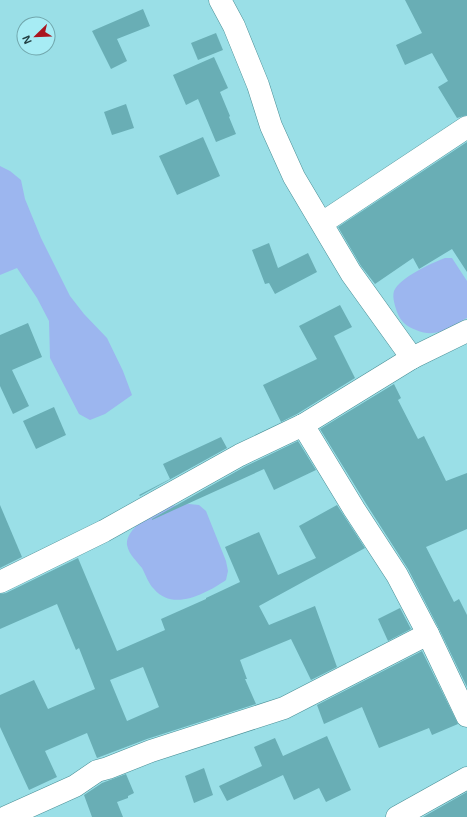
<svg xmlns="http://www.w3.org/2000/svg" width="467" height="817" font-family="Arial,sans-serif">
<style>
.water{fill:#9cb6ef}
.building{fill:#69aeb5;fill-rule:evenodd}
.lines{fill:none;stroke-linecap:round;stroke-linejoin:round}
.minor-casing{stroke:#4a8f96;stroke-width:23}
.minor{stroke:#fff;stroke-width:22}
</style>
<rect width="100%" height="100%" fill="#9adfe7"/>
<g class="water">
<path d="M 0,166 L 10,171 L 21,180 L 25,199 L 41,238 L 70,296 L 84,314 L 107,338 L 123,371 L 132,395 L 105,414 L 90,420 L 79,414 L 50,358 L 49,321 L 37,298 L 17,268 L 0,275 Z"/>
<path d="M 445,258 L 452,258 L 467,281 L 467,318 C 449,327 437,339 416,330 C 406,326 401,322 397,312 C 395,306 392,297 394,291 C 400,277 432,263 445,258 Z"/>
<path d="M 189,504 L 199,505 L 206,511 L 226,561 L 228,571 L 226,580 C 207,593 173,612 154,589 C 148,583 146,575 142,568 C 136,560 129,555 127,545 C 125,529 154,511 167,507 C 174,505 182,505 189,504 Z"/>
</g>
<g class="building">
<path d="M 405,0 L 467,0 L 467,115 L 457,118 L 438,87 L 448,81 L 432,53 L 405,65 L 396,45 L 422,33 Z"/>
<path d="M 143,9 L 150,26 L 117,39 L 127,61 L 111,69 L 92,31 Z"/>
<path d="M 216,33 L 223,50 L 198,60 L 191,43 Z"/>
<path d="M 214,57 L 228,88 L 220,92 L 230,116 L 229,117 L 236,134 L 216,142 L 198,99 L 186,105 L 173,75 Z"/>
<path d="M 126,104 L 134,128 L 112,135 L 104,112 Z"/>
<path d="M 203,137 L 220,176 L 177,195 L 159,156 Z"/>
<path d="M 467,142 L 467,272 L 452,249 L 419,269 L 413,258 L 375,284 L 361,266 L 338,227 Z"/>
<path d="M 269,243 L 278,268 L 308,253 L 317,272 L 275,294 L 269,283 L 265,284 L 252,250 Z"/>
<path d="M 340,305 L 352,327 L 334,336 L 355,378 L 297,414 L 281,422 L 263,385 L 317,359 L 299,326 Z"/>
<path d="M 28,323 L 42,357 L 12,370 L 29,406 L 13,414 L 0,386 L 0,335 Z"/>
<path d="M 394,384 L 401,398 L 398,400 L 418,439 L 424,436 L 446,481 L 467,473 L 467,529 L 426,547 L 454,602 L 459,599 L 467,615 L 467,687 L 439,629 L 408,569 L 365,502 L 320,429 Z"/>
<path d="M 54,407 L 66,435 L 36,449 L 23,421 Z"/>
<path d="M 221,437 L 227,448 L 140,496 L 139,495 L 170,479 L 163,464 Z"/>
<path d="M 298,441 L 316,470 L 274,490 L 264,469 L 152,520 L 152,519 L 246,466 Z"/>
<path d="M 0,505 L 22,557 L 0,568 Z"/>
<path d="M 337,505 L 365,548 L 259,606 L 269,625 L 315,606 L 337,667 L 311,680 L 291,639 L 240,660 L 247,679 L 245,679 L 256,704 L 147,739 L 97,758 L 87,733 L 45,751 L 57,777 L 29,790 L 0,727 L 0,695 L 34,680 L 48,709 L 95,689 L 79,648 L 76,650 L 57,604 L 0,629 L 0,594 L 6,593 L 78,558 L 117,651 L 165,630 L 161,619 L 206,599 L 206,598 L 240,582 L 225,547 L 259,532 L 278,575 L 316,558 L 299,526 ZM 143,667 L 159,707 L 127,721 L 110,680 Z"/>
<path d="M 400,608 L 411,629 L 388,641 L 378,619 Z"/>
<path d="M 422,651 L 458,724 L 432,735 L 429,728 L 379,748 L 362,707 L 324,724 L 317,705 Z"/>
<path d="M 327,736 L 351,790 L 326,802 L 319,788 L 294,800 L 283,775 L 227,801 L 219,786 L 262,766 L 254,747 L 275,738 L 283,756 Z"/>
<path d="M 204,768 L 213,795 L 194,803 L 185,776 Z"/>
<path d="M 126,774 L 134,793 L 128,796 L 128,798 L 117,802 L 123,817 L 92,817 L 84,795 L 102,783 Z"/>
<path d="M 467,792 L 467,817 L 423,817 Z"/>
</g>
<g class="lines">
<defs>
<g id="minor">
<path d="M 220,0 L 234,26 L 258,85 L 271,126 L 294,177 L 351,273 L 412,358"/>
<path d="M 322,223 L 467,127"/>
<path d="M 303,425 L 354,509 L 397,575 L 428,634 L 467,716"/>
<path d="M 0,582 L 104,531 L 240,455 L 303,425 L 412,358 L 467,331"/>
<path d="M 6,817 L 75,786 L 97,771 L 108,768 L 151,751 L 284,708 L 428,634"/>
<path d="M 397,817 L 467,778"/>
</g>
</defs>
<use href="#minor" class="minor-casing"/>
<use href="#minor" class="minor"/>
</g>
<g transform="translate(36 36) rotate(247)"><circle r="19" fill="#a7ecf4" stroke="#71a6ac"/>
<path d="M0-3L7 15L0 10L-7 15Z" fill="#aa151f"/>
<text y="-6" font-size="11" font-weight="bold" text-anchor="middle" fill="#213e41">N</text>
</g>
</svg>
